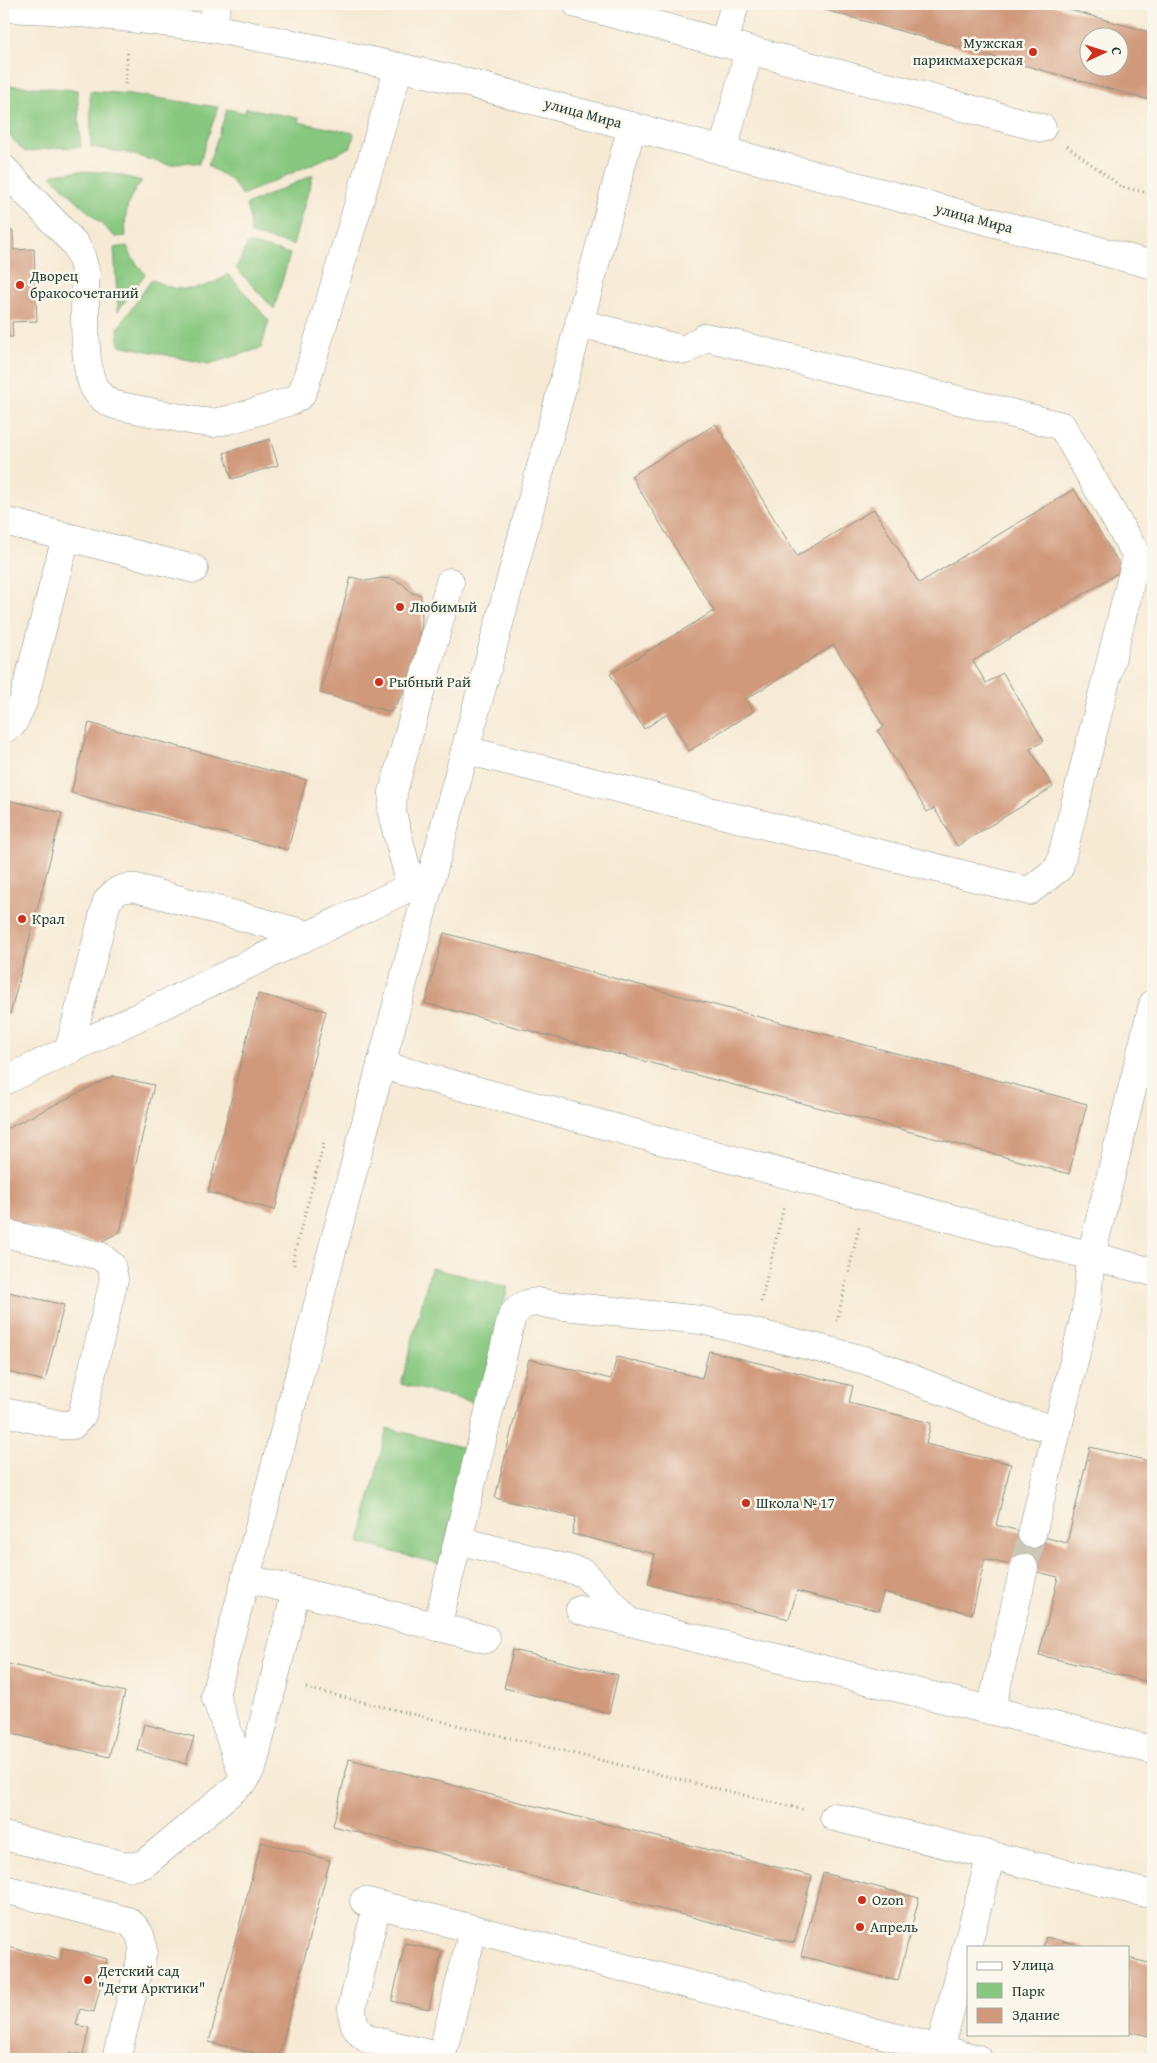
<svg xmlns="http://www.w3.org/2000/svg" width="1157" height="2063" font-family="'Gentium Book Plus',serif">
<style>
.green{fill:#87c77f;stroke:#53825a}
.building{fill:#d0997b;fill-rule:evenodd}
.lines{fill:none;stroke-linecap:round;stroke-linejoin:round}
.minor-tunnel{stroke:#ccc7b5;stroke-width:28;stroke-dasharray:28 14;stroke-linecap:butt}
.minor-casing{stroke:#8b9484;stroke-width:29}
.path{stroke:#8b9484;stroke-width:3;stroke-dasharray:1 4;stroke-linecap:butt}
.minor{stroke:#fff;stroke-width:28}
.poi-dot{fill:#c8321e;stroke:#fbf7ec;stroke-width:2}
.labels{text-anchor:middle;stroke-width:5;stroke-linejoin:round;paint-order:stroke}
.poi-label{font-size:15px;fill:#1f3d34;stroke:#fbf7ec;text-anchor:start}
.street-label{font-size:15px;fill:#1f3d34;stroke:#fbf7ec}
</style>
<rect width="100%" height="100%" fill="#fbf7ec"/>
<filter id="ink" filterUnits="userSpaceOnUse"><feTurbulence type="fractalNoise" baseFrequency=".02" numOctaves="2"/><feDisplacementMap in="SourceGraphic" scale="10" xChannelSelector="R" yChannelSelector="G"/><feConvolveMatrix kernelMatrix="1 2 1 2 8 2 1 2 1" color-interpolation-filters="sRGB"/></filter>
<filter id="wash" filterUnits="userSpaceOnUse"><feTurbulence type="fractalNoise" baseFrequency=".0096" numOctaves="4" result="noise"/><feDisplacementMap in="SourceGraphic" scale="20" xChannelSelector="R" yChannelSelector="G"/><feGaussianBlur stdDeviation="1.12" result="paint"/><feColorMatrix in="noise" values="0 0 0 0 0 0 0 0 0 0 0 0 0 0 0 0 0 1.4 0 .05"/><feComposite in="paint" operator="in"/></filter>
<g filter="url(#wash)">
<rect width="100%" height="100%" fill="#f7ead5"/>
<g class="green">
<path d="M 4,85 L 77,90 L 81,147 L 54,148 L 25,152 L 4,130 Z"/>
<path d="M 90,91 L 130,94 L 218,107 L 199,164 L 188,162 L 169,165 L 127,153 L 91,147 Z"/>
<path d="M 246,108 L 299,118 L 298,122 L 354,133 L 351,147 L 242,195 L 230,179 L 208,166 L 227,109 L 245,113 Z"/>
<path d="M 80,171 L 111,173 L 142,181 C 127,198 124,214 126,236 L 115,237 L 51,176 L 53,174 Z"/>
<path d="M 313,175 L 293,245 L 251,234 L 249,215 L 246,205 Z"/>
<path d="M 248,243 L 290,254 L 274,309 L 236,268 Z"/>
<path d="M 127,246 L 133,259 L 145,274 L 118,311 L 114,248 Z"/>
<path d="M 228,274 L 269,321 L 261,348 L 209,364 L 119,345 L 118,328 L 152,279 C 177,295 205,291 228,274 Z"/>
<path d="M 431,1268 L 508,1287 L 479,1404 L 401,1384 Z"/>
<path d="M 387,1428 L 468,1449 L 440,1564 L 359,1543 Z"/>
</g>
<g id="blocks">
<g class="building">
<path d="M 803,4 L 1048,4 L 1153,33 L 1153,101 ZM 1090,38 L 1120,38 L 1120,68 L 1090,68 Z"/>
<path d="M 4,231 L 13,231 L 14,250 L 34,249 L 37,321 L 12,322 L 13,337 L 4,337 Z"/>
<path d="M 716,424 L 797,556 L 874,509 L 919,583 L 1074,489 L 1123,570 L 973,661 L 986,683 L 1003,673 L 1044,741 L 1030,749 L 1053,787 L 957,846 L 934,808 L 927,812 L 878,731 L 884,727 L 834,645 L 746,699 L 754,711 L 689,751 L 667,714 L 644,729 L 610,674 L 714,611 L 631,476 Z"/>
<path d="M 270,439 L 278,465 L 232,479 L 224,453 Z"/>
<path d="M 351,577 L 367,581 L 381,578 L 393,579 L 403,584 L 412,593 L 421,595 L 422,620 L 419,646 L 411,672 L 402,695 L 391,712 L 320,693 Z"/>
<path d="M 89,723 L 306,780 L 288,850 L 71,793 Z"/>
<path d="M 4,799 L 62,813 L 10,1014 L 4,1013 Z"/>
<path d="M 444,933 L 1087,1104 L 1069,1174 L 425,1003 Z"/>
<path d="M 258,994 L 326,1011 L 275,1210 L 208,1192 Z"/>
<path d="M 113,1076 L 154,1085 L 120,1232 L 98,1243 L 4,1221 L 4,1130 Z"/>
<path d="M 1153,1098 L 1153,1119 L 1148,1118 Z"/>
<path d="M 4,1291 L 64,1305 L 45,1381 L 4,1371 Z"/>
<path d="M 709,1351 L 853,1386 L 849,1403 L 931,1423 L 926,1444 L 1011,1464 L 996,1525 L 1067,1543 L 1090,1447 L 1153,1462 L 1153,1683 L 1039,1655 L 1058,1577 L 985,1559 L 972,1614 L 883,1592 L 879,1611 L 797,1591 L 789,1619 L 648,1584 L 655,1554 L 572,1534 L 576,1517 L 495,1498 L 529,1359 L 611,1379 L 617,1357 L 702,1378 Z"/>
<path d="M 513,1650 L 618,1675 L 609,1713 L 504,1688 Z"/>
<path d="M 4,1663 L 125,1692 L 109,1757 L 4,1732 Z"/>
<path d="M 144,1724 L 194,1737 L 186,1764 L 137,1750 Z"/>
<path d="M 349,1759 L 812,1876 L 794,1943 L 333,1826 Z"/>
<path d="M 261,1842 L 330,1860 L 278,2059 L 209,2042 Z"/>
<path d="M 823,1873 L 919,1898 L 898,1981 L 801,1956 Z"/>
<path d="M 1046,1937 L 1083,1946 L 1083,1947 L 1043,1947 Z"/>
<path d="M 405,1943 L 442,1952 L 429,2009 L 392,2001 Z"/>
<path d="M 4,1946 L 61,1960 L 63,1948 L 107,1959 L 94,2012 L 80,2009 L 76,2025 L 89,2028 L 83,2055 L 70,2052 L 68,2059 L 4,2059 Z"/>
<path d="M 1128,1958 L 1153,1964 L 1153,2037 L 1128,2031 Z"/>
</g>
</g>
</g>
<g filter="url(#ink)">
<use href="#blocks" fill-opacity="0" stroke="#8b9484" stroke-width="1"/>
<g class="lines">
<path class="minor-tunnel" d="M 1024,1568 L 1032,1534"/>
<defs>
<g id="minor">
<path d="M 577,4 L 1042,128"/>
<path d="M 4,8 L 51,10 L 131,18 L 211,28 L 308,47 L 461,81 L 1153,265"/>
<path d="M 211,28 L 217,4"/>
<path d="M 724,43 L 735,4"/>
<path d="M 723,151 L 749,50"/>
<path d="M 4,169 L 75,244 L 81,256 L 85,270 C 86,300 82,360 93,385 C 97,395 105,401 115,405 L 195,421 L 213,423 L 232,419 L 291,401 L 301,395 L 305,385 L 399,67"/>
<path d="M 4,521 L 194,569"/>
<path d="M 4,729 L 13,723 L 23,702 L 66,537"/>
<path d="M 465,750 L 1029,891 L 1059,868 L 1137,556 L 1062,426 L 706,337 L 685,350 L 579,323"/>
<path d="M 411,886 L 392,813 L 393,792 L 450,582"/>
<path d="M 1153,1004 L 1091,1256 L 1153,1272"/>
<path d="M 69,1050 L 107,901 C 116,890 122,887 136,888 L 309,935"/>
<path d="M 381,1065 L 1091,1256 L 1086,1311 L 1032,1534"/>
<path d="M 4,1081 L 431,877"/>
<path d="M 4,1233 L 100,1256 L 111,1265 L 114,1279 L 82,1415 L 73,1425 L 61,1425 L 4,1412"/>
<path d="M 458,1540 L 584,1573 L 629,1622"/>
<path d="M 246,1578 L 486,1639"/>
<path d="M 580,1610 L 1153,1750"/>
<path d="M 437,1627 L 512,1316 C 520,1306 525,1303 538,1302 L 554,1305 L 701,1320 L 830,1351 L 868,1361 L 1005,1416 L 1057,1430"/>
<path d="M 991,1710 L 1024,1568"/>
<path d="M 245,1780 L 215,1695 L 381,1065 L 632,126"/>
<path d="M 834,1817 L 1153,1895"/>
<path d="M 4,1836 L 131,1867 L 144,1864 L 245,1780 L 253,1765 L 296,1591"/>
<path d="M 4,1889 L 128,1921 C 139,1930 142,1936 143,1951 L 116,2059"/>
<path d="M 364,1901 L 940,2049 L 937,2059"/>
<path d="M 377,1905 L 352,2008 C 353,2023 355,2031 368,2039 L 441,2057"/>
<path d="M 441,2059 L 473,1930"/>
<path d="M 978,2059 L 940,2049 L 991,1855"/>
</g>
</defs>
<use href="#minor" class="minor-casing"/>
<g class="path">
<path d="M 125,84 L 128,49"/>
<path d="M 1067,146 L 1122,187 L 1153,194"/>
<path d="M 294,1265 L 293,1258 L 324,1143"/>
<path d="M 761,1302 L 784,1206"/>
<path d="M 837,1321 L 859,1227"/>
<path d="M 306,1688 L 805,1810"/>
</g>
<use href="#minor" class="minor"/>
</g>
</g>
<g class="poi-dot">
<circle cx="1033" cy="52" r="5"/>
<circle cx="20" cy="285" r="5"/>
<circle cx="400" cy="607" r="5"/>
<circle cx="379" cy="682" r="5"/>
<circle cx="22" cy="919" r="5"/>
<circle cx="746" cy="1503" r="5"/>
<circle cx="862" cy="1900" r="5"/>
<circle cx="860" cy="1927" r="5"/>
<circle cx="88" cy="1980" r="5"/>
</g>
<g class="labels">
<g class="poi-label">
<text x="1023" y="48" text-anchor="end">Мужская<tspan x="1023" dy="17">парикмахерская</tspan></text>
<text x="30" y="281">Дворец<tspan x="30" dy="17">бракосочетаний</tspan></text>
<text x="410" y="612">Любимый</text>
<text x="389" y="687">Рыбный Рай</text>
<text x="32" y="924">Крал</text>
<text x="756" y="1508">Школа № 17</text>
<text x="872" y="1905">Ozon</text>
<text x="870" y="1932">Апрель</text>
<text x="98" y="1976">Детский сад<tspan x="98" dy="17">"Дети Арктики"</tspan></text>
</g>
<g class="street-label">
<text transform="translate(583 113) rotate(15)" y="5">улица Мира</text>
<text transform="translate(974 218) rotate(15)" y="5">улица Мира</text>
</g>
</g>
<rect width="1157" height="2063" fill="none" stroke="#fbf7ec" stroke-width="20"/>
<rect x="967" y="1946" width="162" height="90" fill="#fbf7ec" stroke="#a3ada2"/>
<rect x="977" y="1962" width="25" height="8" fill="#ffffff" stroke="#a3ada2"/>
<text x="1012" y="1970" font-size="15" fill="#1f3d34">Улица</text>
<rect x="977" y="1983" width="25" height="15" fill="#87c77f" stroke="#a3ada2"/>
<text x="1012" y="1996" font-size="15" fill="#1f3d34">Парк</text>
<rect x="977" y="2008" width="25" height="15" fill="#d0997b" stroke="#a3ada2"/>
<text x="1012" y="2020" font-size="15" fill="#1f3d34">Здание</text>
<g transform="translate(1104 52) rotate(86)"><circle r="24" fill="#fbf7ec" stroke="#a3ada2"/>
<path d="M0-4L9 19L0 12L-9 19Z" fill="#c8321e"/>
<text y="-8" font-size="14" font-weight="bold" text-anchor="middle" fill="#1f3d34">С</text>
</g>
</svg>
